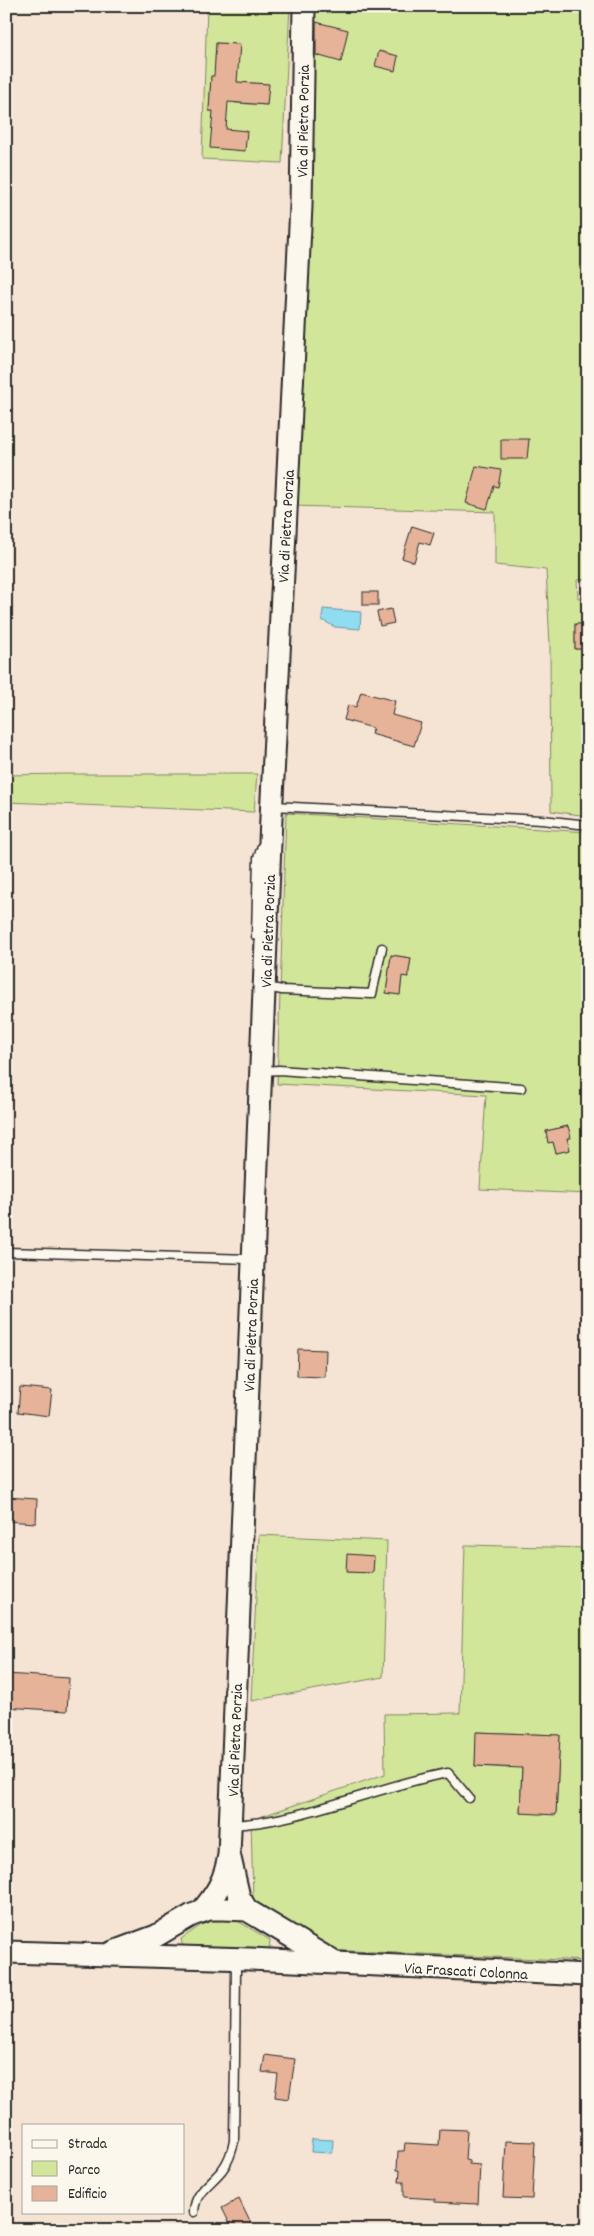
<svg xmlns="http://www.w3.org/2000/svg" width="594" height="2236" font-family="Dekko,sans-serif">
<style>
.green{fill:#d2e69a;stroke:#7e8862;fill-rule:evenodd}
.water{fill:#90dcf1;stroke:#6895a2}
.building{fill:#e6b398;stroke:#2b2b2b}
.lines{fill:none;stroke-linecap:round;stroke-linejoin:round}
.lane-casing{stroke:#2b2b2b;stroke-width:11}
.secondary-casing{stroke:#2b2b2b;stroke-width:25}
.lane{stroke:#fbf7ec;stroke-width:8}
.secondary{stroke:#fbf7ec;stroke-width:21}
.labels{text-anchor:middle;stroke-width:4;stroke-linejoin:round;paint-order:stroke}
.street-label{font-size:16px;fill:#2b2b2b;stroke:#fbf7ec}
</style>
<rect width="100%" height="100%" fill="#f5e3d3"/>
<filter id="ink" filterUnits="userSpaceOnUse"><feTurbulence type="fractalNoise" baseFrequency=".02" numOctaves="2"/><feDisplacementMap in="SourceGraphic" scale="10" xChannelSelector="R" yChannelSelector="G"/><feConvolveMatrix kernelMatrix="1 2 1 2 8 2 1 2 1" color-interpolation-filters="sRGB"/></filter>
<g filter="url(#ink)">
<g class="green">
<path d="M 207,6 L 290,6 L 282,163 L 202,159 ZM 216,43 L 239,44 L 215,65 ZM 211,76 L 227,112 L 209,111 ZM 236,82 L 268,84 L 267,105 L 235,103 Z"/>
<path d="M 313,6 L 588,6 L 588,579 L 577,580 L 578,598 L 588,597 L 588,624 L 575,624 L 575,649 L 588,649 L 588,816 L 551,811 L 550,644 L 546,570 L 495,565 L 495,512 L 293,506 Z"/>
<path d="M 65,774 L 257,774 L 254,812 L 6,802 L 6,775 Z"/>
<path d="M 286,813 L 588,832 L 588,1194 L 480,1189 L 486,1095 L 277,1084 ZM 391,955 L 411,958 L 408,977 L 402,976 L 400,995 L 386,993 ZM 568,1126 L 570,1138 L 567,1139 L 570,1150 L 556,1153 L 553,1142 L 548,1142 L 546,1131 Z"/>
<path d="M 259,1535 L 387,1541 L 383,1677 L 251,1701 ZM 348,1555 L 374,1556 L 373,1573 L 347,1572 Z"/>
<path d="M 465,1545 L 588,1548 L 588,1961 L 326,1950 L 282,1937 L 253,1900 L 251,1820 L 385,1774 L 384,1714 L 460,1713 ZM 477,1732 L 560,1735 L 556,1814 L 520,1813 L 522,1762 L 508,1768 L 475,1766 Z"/>
<path d="M 236,1920 L 270,1940 L 269,1953 L 184,1952 L 181,1939 L 207,1921 Z"/>
</g>
<g class="water">
<path d="M 323,609 L 361,612 L 360,629 L 335,627 L 322,620 Z"/>
<path d="M 312,2139 L 333,2140 L 332,2153 L 311,2152 Z"/>
</g>
<g class="building">
<path d="M 316,22 L 348,30 L 341,62 L 316,55 Z"/>
<path d="M 216,43 L 240,44 L 237,82 L 269,84 L 267,105 L 228,102 L 226,129 L 247,131 L 245,151 L 210,148 L 213,111 L 209,111 L 211,76 L 214,76 Z"/>
<path d="M 379,51 L 398,56 L 395,71 L 375,66 Z"/>
<path d="M 501,439 L 529,439 L 527,459 L 501,459 Z"/>
<path d="M 476,466 L 501,470 L 498,487 L 494,486 L 487,509 L 466,503 Z"/>
<path d="M 412,526 L 434,533 L 430,545 L 420,542 L 414,562 L 402,558 Z"/>
<rect x="363" y="592" width="15" height="13"/>
<path d="M 391,609 L 394,623 L 380,626 L 377,612 Z"/>
<rect x="575" y="624" width="13" height="25"/>
<path d="M 361,692 L 395,701 L 392,715 L 421,723 L 414,746 L 371,734 L 373,728 L 344,720 L 348,705 L 356,707 Z"/>
<path d="M 391,955 L 411,958 L 408,977 L 402,976 L 400,995 L 386,993 Z"/>
<path d="M 568,1126 L 571,1138 L 567,1138 L 570,1150 L 556,1153 L 553,1142 L 548,1143 L 546,1131 Z"/>
<path d="M 298,1349 L 326,1350 L 325,1377 L 297,1376 Z"/>
<path d="M 20,1387 L 52,1390 L 49,1416 L 18,1412 Z"/>
<path d="M 6,1497 L 37,1499 L 36,1523 L 6,1521 Z"/>
<path d="M 347,1554 L 374,1556 L 373,1573 L 346,1572 Z"/>
<path d="M 6,1674 L 69,1678 L 67,1711 L 6,1707 Z"/>
<path d="M 476,1732 L 560,1735 L 556,1815 L 520,1813 L 522,1768 L 475,1766 Z"/>
<path d="M 265,2055 L 295,2059 L 289,2099 L 275,2097 L 278,2074 L 262,2072 Z"/>
<path d="M 440,2129 L 467,2130 L 465,2160 L 469,2161 L 469,2164 L 480,2165 L 478,2204 L 435,2202 L 435,2199 L 404,2197 L 404,2182 L 399,2182 L 400,2170 L 397,2170 L 398,2151 L 404,2151 L 405,2143 L 439,2145 Z"/>
<path d="M 506,2141 L 535,2142 L 532,2199 L 503,2198 Z"/>
<path d="M 239,2199 L 254,2230 L 233,2230 L 222,2208 Z"/>
</g>
<g class="lines">
<defs>
<g id="lane">
<path d="M 274,806 L 542,820 L 588,825"/>
<path d="M 256,936 L 258,858 L 262,846"/>
<path d="M 266,987 L 282,990 L 372,994 L 382,948"/>
<path d="M 263,1071 L 279,1070 L 521,1088"/>
<path d="M 6,1252 L 251,1259"/>
<path d="M 232,1825 C 307,1821 375,1786 448,1773 L 469,1798"/>
<path d="M 194,2212 C 195,2191 210,2185 222,2170 C 229,2161 232,2152 234,2141 L 236,1970 L 232,1961"/>
</g>
<g id="secondary">
<path d="M 230,1858 L 239,1897 L 247,1910"/>
<path d="M 201,1912 C 217,1893 225,1880 229,1855 L 271,818 L 301,206 L 304,6"/>
<path d="M 6,1952 L 250,1959 L 588,1975"/>
<path d="M 113,1952 L 156,1936 L 192,1915 L 209,1909 L 224,1909 L 247,1910 L 332,1961"/>
</g>
</defs>
<use href="#lane" class="lane-casing"/>
<use href="#secondary" class="secondary-casing"/>
<use href="#lane" class="lane"/>
<use href="#secondary" class="secondary"/>
</g>
</g>
<g class="labels">
<g class="street-label">
<text transform="translate(302 121) rotate(-89)" y="6">Via di Pietra Porzia</text>
<text transform="translate(285 526) rotate(-87)" y="6">Via di Pietra Porzia</text>
<text transform="translate(267 931) rotate(-88)" y="6">Via di Pietra Porzia</text>
<text transform="translate(250 1335) rotate(-88)" y="6">Via di Pietra Porzia</text>
<text transform="translate(234 1740) rotate(-88)" y="6">Via di Pietra Porzia</text>
<text transform="translate(466 1970) rotate(3)" y="6">Via Frascati Colonna</text>
</g>
</g>
<rect width="594" height="2236" fill="none" stroke="#fbf7ec" stroke-width="25"/>
<rect x="12" y="12" width="569" height="2211" fill="none" stroke="#2b2b2b" stroke-width="2" filter="url(#ink)"/>
<rect x="22" y="2124" width="162" height="90" fill="#fbf7ec" stroke="#a8a59f"/>
<rect x="32" y="2140" width="25" height="8" fill="#fbf7ec" stroke="#a8a59f"/>
<text x="68" y="2148" font-size="15" fill="#2b2b2b">Strada</text>
<rect x="32" y="2161" width="25" height="15" fill="#d2e69a" stroke="#a8a59f"/>
<text x="68" y="2174" font-size="15" fill="#2b2b2b">Parco</text>
<rect x="32" y="2186" width="25" height="15" fill="#e6b398" stroke="#a8a59f"/>
<text x="68" y="2198" font-size="15" fill="#2b2b2b">Edificio</text>
</svg>
